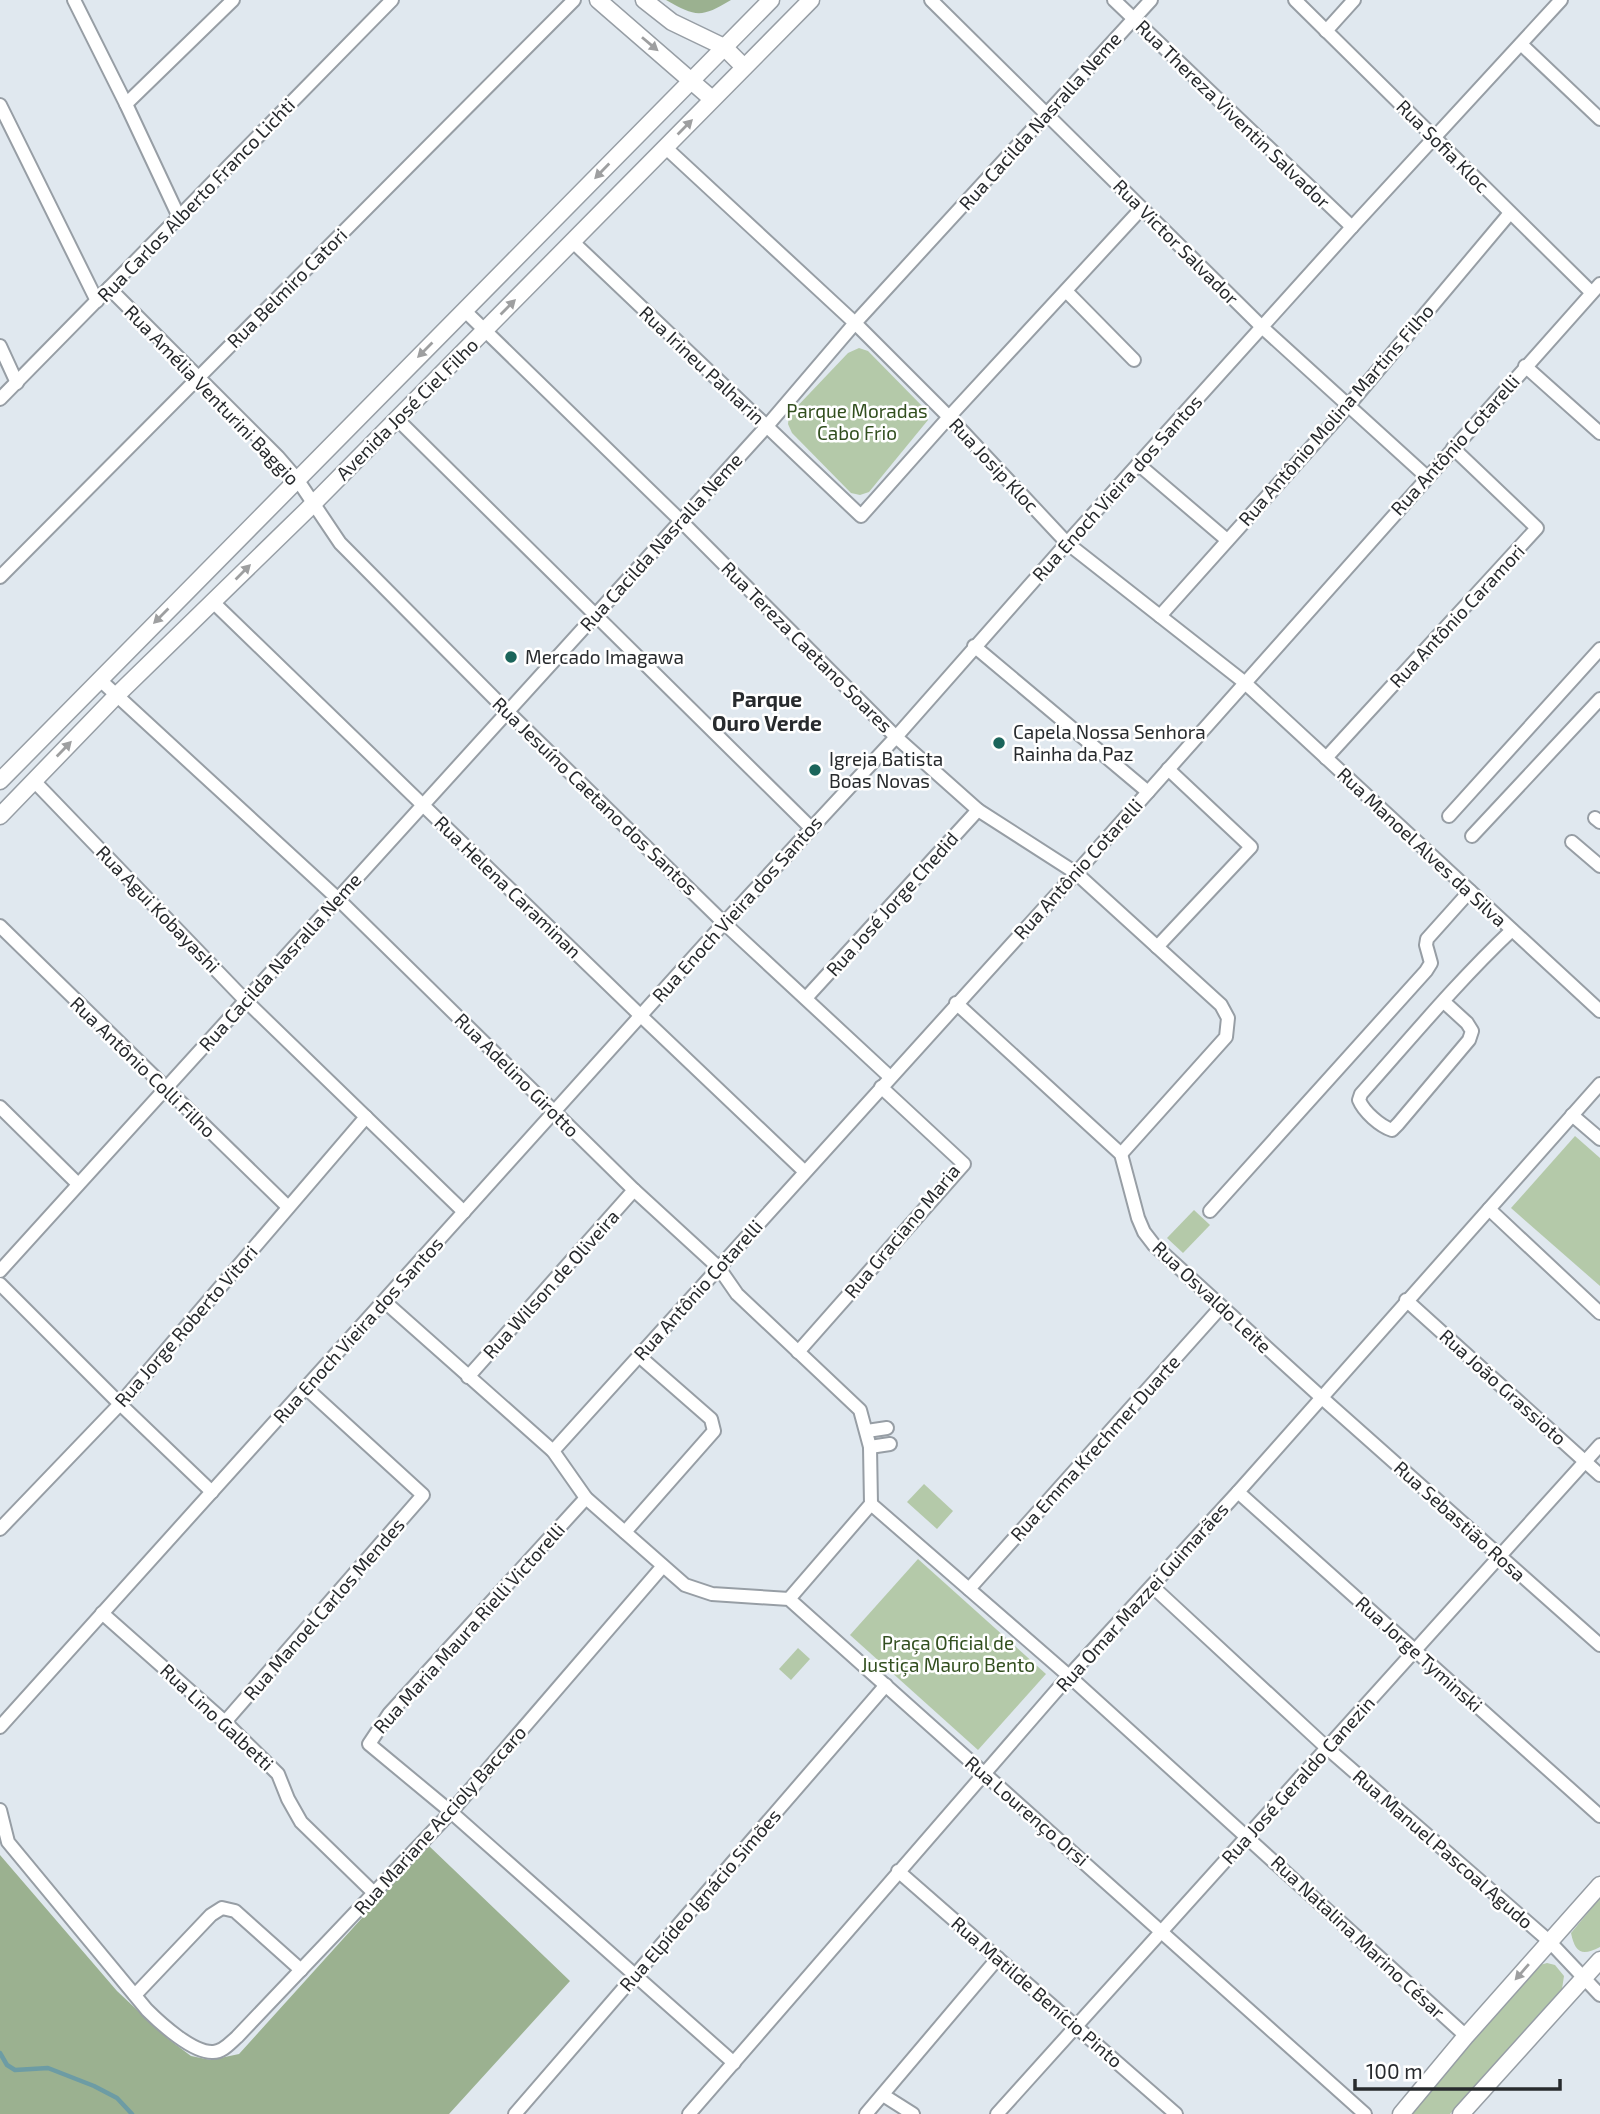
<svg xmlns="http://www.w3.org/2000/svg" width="1600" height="2114" font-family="'Exo 2',sans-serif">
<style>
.green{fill:#b4c9a9}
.forest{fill:#9bb190}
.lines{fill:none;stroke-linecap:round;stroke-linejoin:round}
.stream{stroke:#6d9ca4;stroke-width:4.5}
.minor-casing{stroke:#979ea5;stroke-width:16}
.tertiary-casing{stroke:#979ea5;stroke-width:19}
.minor{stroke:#fff;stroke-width:12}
.tertiary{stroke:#fff;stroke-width:16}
.oneway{fill:#9e9fa0}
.poi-dot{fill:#1b655b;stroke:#fff;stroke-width:2.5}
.labels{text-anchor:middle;stroke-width:5;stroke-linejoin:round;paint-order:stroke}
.street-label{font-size:19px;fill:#272a2d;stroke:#fff}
.park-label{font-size:19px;fill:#324f1f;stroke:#fff}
.poi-label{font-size:19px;fill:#272a2d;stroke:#fff;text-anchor:start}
.neighbourhood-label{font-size:21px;font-weight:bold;fill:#272a2d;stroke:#fff}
</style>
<rect width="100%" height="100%" fill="#e0e8ef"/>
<g class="green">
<path d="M 859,348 L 868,351 L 926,410 L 928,420 L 869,492 L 860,495 L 851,493 L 792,433 L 788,424 L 789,415 L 848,353 Z"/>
<path d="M 1575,1136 L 1600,1158 L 1600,1286 L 1511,1208 Z"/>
<path d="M 1194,1210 L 1210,1225 L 1183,1253 L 1167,1238 Z"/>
<path d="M 924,1484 L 953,1511 L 937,1529 L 907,1502 Z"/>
<path d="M 918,1559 L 1046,1674 L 978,1750 L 850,1635 Z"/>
<path d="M 798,1648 L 810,1659 L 791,1680 L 779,1669 Z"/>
<path d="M 1600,1898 L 1600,1947 C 1581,1957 1575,1952 1571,1933 Z"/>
<path d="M 1547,1963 L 1555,1965 L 1564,1976 L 1562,1989 L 1450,2114 L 1408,2114 L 1540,1965 Z"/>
</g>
<g class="forest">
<path d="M 666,0 L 731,0 C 701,18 696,17 666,0 Z"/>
<path d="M 428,1845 L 570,1981 L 449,2114 L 0,2114 L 0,1855 L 117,1991 L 167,2038 L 191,2056 L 211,2060 L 239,2054 Z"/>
</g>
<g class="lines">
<path class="stream" d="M 0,2053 L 7,2065 L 15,2070 L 48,2068 L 94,2086 L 117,2098 L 132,2114"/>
<defs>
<g id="minor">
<path d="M 74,0 L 126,104 L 179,217"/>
<path d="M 931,0 L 1262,327 L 1427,477"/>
<path d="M 1114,0 L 1352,227"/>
<path d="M 1295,0 L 1591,292"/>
<path d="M 1326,31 L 1354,0"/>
<path d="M 1521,44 L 1600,119"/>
<path d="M 126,104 L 233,0"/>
<path d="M 0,105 L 97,301"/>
<path d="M 665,147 L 855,323 L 949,417 L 1067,543 L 1244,682 L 1600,1011"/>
<path d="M 573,242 L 861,516 L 949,417 L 1141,209"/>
<path d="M 109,288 L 278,457 L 297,479 L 340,543 L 507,711 L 724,923 L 890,1077"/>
<path d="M 1066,291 L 1134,360"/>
<path d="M 465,311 L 680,520 L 896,737 L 978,810 L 1076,873 L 1221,1005 L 1228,1018 L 1226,1037 L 1121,1154"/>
<path d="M 0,346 L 17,383"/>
<path d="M 1525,366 L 1600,433"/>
<path d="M 0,399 L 392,0"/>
<path d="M 397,419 L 811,828"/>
<path d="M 1138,464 L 1227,540"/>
<path d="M 0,577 L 574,0"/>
<path d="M 213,602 L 641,1016 L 804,1171"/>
<path d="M 1160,616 L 1348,406 L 1510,213"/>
<path d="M 974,646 L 1148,792"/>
<path d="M 99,679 L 337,898 L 634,1190 L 719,1268 L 737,1294 L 860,1410 L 870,1447 L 871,1504"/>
<path d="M 1326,758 L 1537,528 L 1453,448"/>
<path d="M 34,781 L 245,1000 L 464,1212"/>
<path d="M 1449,816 L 1600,649"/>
<path d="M 1595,818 L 1600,822"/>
<path d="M 1472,836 L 1600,699"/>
<path d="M 1572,842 L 1600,866"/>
<path d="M 0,926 L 288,1207"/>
<path d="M 1157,947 L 1251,847 L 1168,769"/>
<path d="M 806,998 L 978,810"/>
<path d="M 1444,1002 L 1467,1023 L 1472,1031 L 1469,1040 L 1398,1124 L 1392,1130 C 1380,1126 1364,1112 1359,1100 L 1361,1094 C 1410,1039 1458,981 1512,930"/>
<path d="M 956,1003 L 1121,1154 L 1138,1218 L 1144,1232 L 1154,1245 L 1321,1397 L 1600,1645"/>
<path d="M 0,1107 L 78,1184"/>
<path d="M 1572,1115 L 1600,1139"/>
<path d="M 1489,1209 L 1600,1313"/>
<path d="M 1210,1211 L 1426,971 L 1431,963 L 1426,945 L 1427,939 L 1470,891"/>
<path d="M 0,1271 L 767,426 L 855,323 L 1151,0"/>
<path d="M 0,1284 L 120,1404 L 212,1492"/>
<path d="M 1406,1300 L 1600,1475"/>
<path d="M 384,1301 L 553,1451 L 586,1498 L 685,1585 L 712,1594 L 789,1599 L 1365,2114"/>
<path d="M 798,1352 L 964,1164 L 881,1087"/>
<path d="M 468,1377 L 634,1190"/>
<path d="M 867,1431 L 887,1428"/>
<path d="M 870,1447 L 890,1444"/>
<path d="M 553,1451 L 1076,873 L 1600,284"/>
<path d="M 1238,1492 L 1600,1816"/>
<path d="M 586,1498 L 389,1714 L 369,1744 L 451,1812 L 734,2063"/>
<path d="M 871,1504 L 1069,1676 L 1466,2036"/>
<path d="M 0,1529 L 120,1404 L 366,1117"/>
<path d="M 625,1532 L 714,1431 L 711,1419 L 639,1356"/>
<path d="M 1152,1586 L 1327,1748 L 1549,1941 L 1600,1995"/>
<path d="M 969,1589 L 1221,1307"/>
<path d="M 789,1599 L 871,1504"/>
<path d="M 102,1613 L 225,1722 L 278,1774 L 288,1799 L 301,1822 L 374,1893"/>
<path d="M 225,1722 L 423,1495 L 306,1388"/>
<path d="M 0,1727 L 724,923 L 896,737 L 1067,543 L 1352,227 L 1561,0"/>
<path d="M 0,1810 L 8,1842 L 147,2010 C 161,2024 193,2053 213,2052 C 223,2052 230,2043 237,2037 L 451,1812 L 663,1566"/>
<path d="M 898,1871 L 1176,2114"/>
<path d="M 135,1995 L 211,1915 L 222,1908 L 235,1911 L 301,1970"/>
<path d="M 883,2095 L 913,2114"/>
<path d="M 515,2114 L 886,1685"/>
<path d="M 689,2114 L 1069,1676 L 1238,1492 L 1600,1084"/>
<path d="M 866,2114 L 998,1958"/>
<path d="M 997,2114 L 1600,1445"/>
</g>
<g id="tertiary">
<path d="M 598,0 L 712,99"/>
<path d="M 644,0 L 672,22 L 724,47 L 744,67"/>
<path d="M 0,781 L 771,0"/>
<path d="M 0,816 L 116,696 L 307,510 L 811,0"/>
<path d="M 1401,2114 L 1466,2036 L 1600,1885"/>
<path d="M 1461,2114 L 1600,1960"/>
</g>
</defs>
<use href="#minor" class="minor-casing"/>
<use href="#tertiary" class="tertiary-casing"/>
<use href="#minor" class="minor"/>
<use href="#tertiary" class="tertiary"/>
</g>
<defs><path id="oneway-solid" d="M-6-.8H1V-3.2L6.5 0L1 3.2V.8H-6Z" transform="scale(1.75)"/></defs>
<g class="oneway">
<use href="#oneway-solid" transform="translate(650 44) rotate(40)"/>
<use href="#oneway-solid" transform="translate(685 127) rotate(-45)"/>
<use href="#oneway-solid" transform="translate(602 171) rotate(134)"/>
<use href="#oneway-solid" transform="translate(508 307) rotate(-45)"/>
<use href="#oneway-solid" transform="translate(425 350) rotate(135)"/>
<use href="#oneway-solid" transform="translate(243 572) rotate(-45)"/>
<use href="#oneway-solid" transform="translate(161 616) rotate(135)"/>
<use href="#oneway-solid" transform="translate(64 749) rotate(-46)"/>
<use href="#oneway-solid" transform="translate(1522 1972) rotate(131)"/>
</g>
<g class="poi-dot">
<circle cx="511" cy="657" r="7"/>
<circle cx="999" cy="743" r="7"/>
<circle cx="815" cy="770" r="7"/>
</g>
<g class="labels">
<g class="street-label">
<text transform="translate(1233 114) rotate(44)" y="7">Rua Thereza Viventin Salvador</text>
<text transform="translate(1040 121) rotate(-48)" y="7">Rua Cacilda Nasralla Neme</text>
<text transform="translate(1443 146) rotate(45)" y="7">Rua Sofia Kloc</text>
<text transform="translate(196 200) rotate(-46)" y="7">Rua Carlos Alberto Franco Lichti</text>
<text transform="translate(1176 242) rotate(45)" y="7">Rua Victor Salvador</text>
<text transform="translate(287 288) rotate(-45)" y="7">Rua Belmiro Catori</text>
<text transform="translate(702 365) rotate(43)" y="7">Rua Irineu Palharin</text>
<text transform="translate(212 395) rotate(46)" y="7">Rua Amélia Venturini Baggio</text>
<text transform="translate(407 409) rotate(-45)" y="7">Avenida José Ciel Filho</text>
<text transform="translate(1336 415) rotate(-49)" y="7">Rua Antônio Molina Martins Filho</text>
<text transform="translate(1455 445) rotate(-48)" y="7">Rua Antônio Cotarelli</text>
<text transform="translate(994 465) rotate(47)" y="7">Rua Josip Kloc</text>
<text transform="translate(1117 488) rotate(-48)" y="7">Rua Enoch Vieira dos Santos</text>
<text transform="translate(661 542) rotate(-48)" y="7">Rua Cacilda Nasralla Neme</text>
<text transform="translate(1457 616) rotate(-47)" y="7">Rua Antônio Caramori</text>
<text transform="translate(807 647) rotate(45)" y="7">Rua Tereza Caetano Soares</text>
<text transform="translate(595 796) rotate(44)" y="7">Rua Jesuíno Caetano dos Santos</text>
<text transform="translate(1422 847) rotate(43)" y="7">Rua Manoel Alves da Silva</text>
<text transform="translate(1078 869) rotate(-48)" y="7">Rua Antônio Cotarelli</text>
<text transform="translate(508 887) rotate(44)" y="7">Rua Helena Caraminan</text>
<text transform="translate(892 904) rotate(-48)" y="7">Rua José Jorge Chedid</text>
<text transform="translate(158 909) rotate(46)" y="7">Rua Agui Kobayashi</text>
<text transform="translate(737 909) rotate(-48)" y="7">Rua Enoch Vieira dos Santos</text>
<text transform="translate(280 962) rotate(-48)" y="7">Rua Cacilda Nasralla Neme</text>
<text transform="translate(143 1067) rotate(44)" y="7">Rua Antônio Colli Filho</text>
<text transform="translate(517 1075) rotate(45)" y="7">Rua Adelino Girotto</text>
<text transform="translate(902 1231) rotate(-50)" y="7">Rua Graciano Maria</text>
<text transform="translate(551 1284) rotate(-48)" y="7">Rua Wilson de Oliveira</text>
<text transform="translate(698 1290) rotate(-48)" y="7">Rua Antônio Cotarelli</text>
<text transform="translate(1212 1297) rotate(43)" y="7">Rua Osvaldo Leite</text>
<text transform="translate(186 1326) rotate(-49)" y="7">Rua Jorge Roberto Vitori</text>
<text transform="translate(358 1330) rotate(-48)" y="7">Rua Enoch Vieira dos Santos</text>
<text transform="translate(1503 1387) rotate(42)" y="7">Rua João Grassioto</text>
<text transform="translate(1095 1448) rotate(-48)" y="7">Rua Emma Krechmer Duarte</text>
<text transform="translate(1460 1521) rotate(42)" y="7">Rua Sebastião Rosa</text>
<text transform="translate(1142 1597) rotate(-48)" y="7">Rua Omar Mazzei Guimarães</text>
<text transform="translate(324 1609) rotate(-49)" y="7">Rua Manoel Carlos Mendes</text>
<text transform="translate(469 1628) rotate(-48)" y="7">Rua Maria Maura Rielli Victorelli</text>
<text transform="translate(1419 1654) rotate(42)" y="7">Rua Jorge Tyminski</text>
<text transform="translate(217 1717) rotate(43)" y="7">Rua Lino Galbetti</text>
<text transform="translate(1298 1780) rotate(-48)" y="7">Rua José Geraldo Canezin</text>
<text transform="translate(1027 1811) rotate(41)" y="7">Rua Lourenço Orsi</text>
<text transform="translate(440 1820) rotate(-48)" y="7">Rua Mariane Accioly Baccaro</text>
<text transform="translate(1443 1849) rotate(41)" y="7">Rua Manuel Pascoal Agudo</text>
<text transform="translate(700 1900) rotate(-49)" y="7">Rua Elpídeo Ignácio Simões</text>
<text transform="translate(1358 1937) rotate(43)" y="7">Rua Natalina Marino César</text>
<text transform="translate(1037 1992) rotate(41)" y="7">Rua Matilde Benício Pinto</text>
</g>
<g class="park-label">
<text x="857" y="418">Parque Moradas<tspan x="857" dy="22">Cabo Frio</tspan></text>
<text x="948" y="1650">Praça Oficial de<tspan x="948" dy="22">Justiça Mauro Bento</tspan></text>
</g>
<g class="poi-label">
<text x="525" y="664">Mercado Imagawa</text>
<text x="1013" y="739">Capela Nossa Senhora<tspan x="1013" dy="22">Rainha da Paz</tspan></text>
<text x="829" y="766">Igreja Batista<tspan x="829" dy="22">Boas Novas</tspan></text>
</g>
<g class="neighbourhood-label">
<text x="767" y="707">Parque<tspan x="767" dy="24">Ouro Verde</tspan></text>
</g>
</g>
<path d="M1355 2079v10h205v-10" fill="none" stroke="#272a2d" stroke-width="3.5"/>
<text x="1366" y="2079" font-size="21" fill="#272a2d" stroke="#ffffff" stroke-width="5" paint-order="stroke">100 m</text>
</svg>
